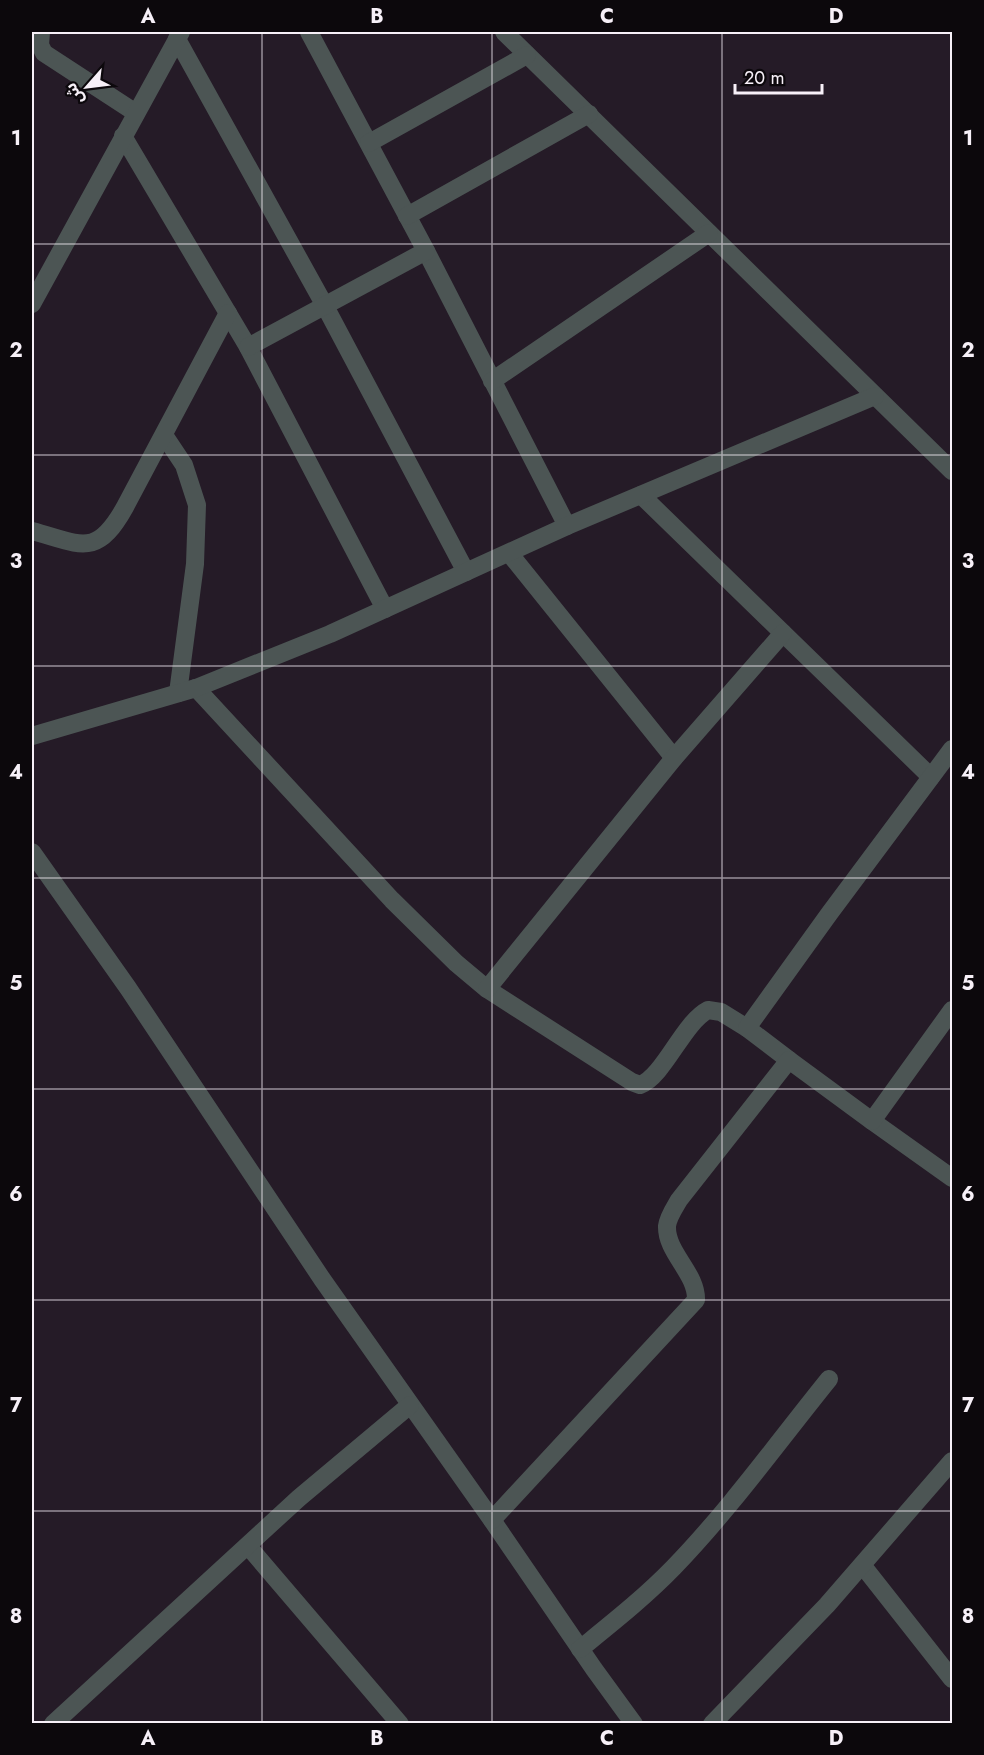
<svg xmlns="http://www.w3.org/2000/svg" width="984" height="1755" font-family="Jost,'Noto Sans Arabic',sans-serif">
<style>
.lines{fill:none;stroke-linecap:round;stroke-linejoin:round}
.street{stroke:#4c5554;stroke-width:18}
.grid{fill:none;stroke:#f7f0f8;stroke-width:1.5;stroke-opacity:0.55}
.neatline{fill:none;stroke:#f7f0f8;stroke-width:2}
.grid-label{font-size:20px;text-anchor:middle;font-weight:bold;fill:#f7f0f8}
</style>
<rect width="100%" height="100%" fill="#251b27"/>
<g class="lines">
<g class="street">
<path d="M 41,32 L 40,45 L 44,53 L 136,113"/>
<path d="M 309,32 L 426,251 L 567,526"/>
<path d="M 504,32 L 952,471"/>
<path d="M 177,39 L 325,306 L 466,572"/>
<path d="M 123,136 L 248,347 L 385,609"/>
<path d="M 369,143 L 527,55"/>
<path d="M 407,216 L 589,114"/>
<path d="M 32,304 L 181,32"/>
<path d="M 248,347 L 426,251"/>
<path d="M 492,381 L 709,233"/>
<path d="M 164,435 L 184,465 L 197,505 L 195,564 L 178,693"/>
<path d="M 641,495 L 931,777"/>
<path d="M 32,531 C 81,544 96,559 125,507 L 228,313"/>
<path d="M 509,553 L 674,758"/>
<path d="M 196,688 L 392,900 L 456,963 L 487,989 L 632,1082 L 640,1085 C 664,1076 683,1023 708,1010 L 721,1012 L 747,1028"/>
<path d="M 32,736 L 196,688 L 330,634 L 567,526 L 875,396"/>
<path d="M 32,852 L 128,988 L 322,1279 L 492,1520 L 594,1669 L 634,1724"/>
<path d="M 487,989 L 674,758 L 783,633"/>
<path d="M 789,1060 L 747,1028 L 829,914 L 952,749"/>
<path d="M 872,1121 L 952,1178"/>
<path d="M 492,1520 L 696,1300 C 697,1273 666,1253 667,1226 C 668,1217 675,1207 679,1200 L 789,1060 L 872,1121 L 952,1010"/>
<path d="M 248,1546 L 400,1724"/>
<path d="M 863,1566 L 952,1679"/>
<path d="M 580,1649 C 612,1623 645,1597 674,1567 C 730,1509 778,1442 829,1379"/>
<path d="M 53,1724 L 299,1498 L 410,1405"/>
<path d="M 712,1724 L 827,1605 L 952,1461"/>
</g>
</g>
<path class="grid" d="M 262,32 L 262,1724M 492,32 L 492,1724M 722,32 L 722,1724M 32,244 L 952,244M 32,455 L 952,455M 32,666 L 952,666M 32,878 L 952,878M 32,1089 L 952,1089M 32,1300 L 952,1300M 32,1511 L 952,1511"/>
<rect width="984" height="1755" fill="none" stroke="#0c080c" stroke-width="66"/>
<g transform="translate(87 87) rotate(242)" stroke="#0c080c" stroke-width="4.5" paint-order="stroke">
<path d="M0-4.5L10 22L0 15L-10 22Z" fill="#f7f0f8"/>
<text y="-9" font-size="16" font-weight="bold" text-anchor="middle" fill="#f7f0f8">ش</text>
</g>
<path d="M735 84v9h87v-9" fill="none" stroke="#f7f0f8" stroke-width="3"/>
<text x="744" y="84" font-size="18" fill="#f7f0f8" stroke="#0c080c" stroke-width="4.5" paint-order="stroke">20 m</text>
<rect x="33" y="33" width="918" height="1689" class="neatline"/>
<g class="grid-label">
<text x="148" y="23">A</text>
<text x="377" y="23">B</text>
<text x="607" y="23">C</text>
<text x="836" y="23">D</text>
<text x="16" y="145">1</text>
<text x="968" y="145">1</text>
<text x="16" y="357">2</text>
<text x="968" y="357">2</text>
<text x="16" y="568">3</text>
<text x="968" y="568">3</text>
<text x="16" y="779">4</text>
<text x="968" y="779">4</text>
<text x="16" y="990">5</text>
<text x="968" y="990">5</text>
<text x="16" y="1201">6</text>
<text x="968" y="1201">6</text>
<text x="16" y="1412">7</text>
<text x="968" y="1412">7</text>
<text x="16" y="1623">8</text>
<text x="968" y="1623">8</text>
<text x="148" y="1745">A</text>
<text x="377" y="1745">B</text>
<text x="607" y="1745">C</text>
<text x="836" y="1745">D</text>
</g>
</svg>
